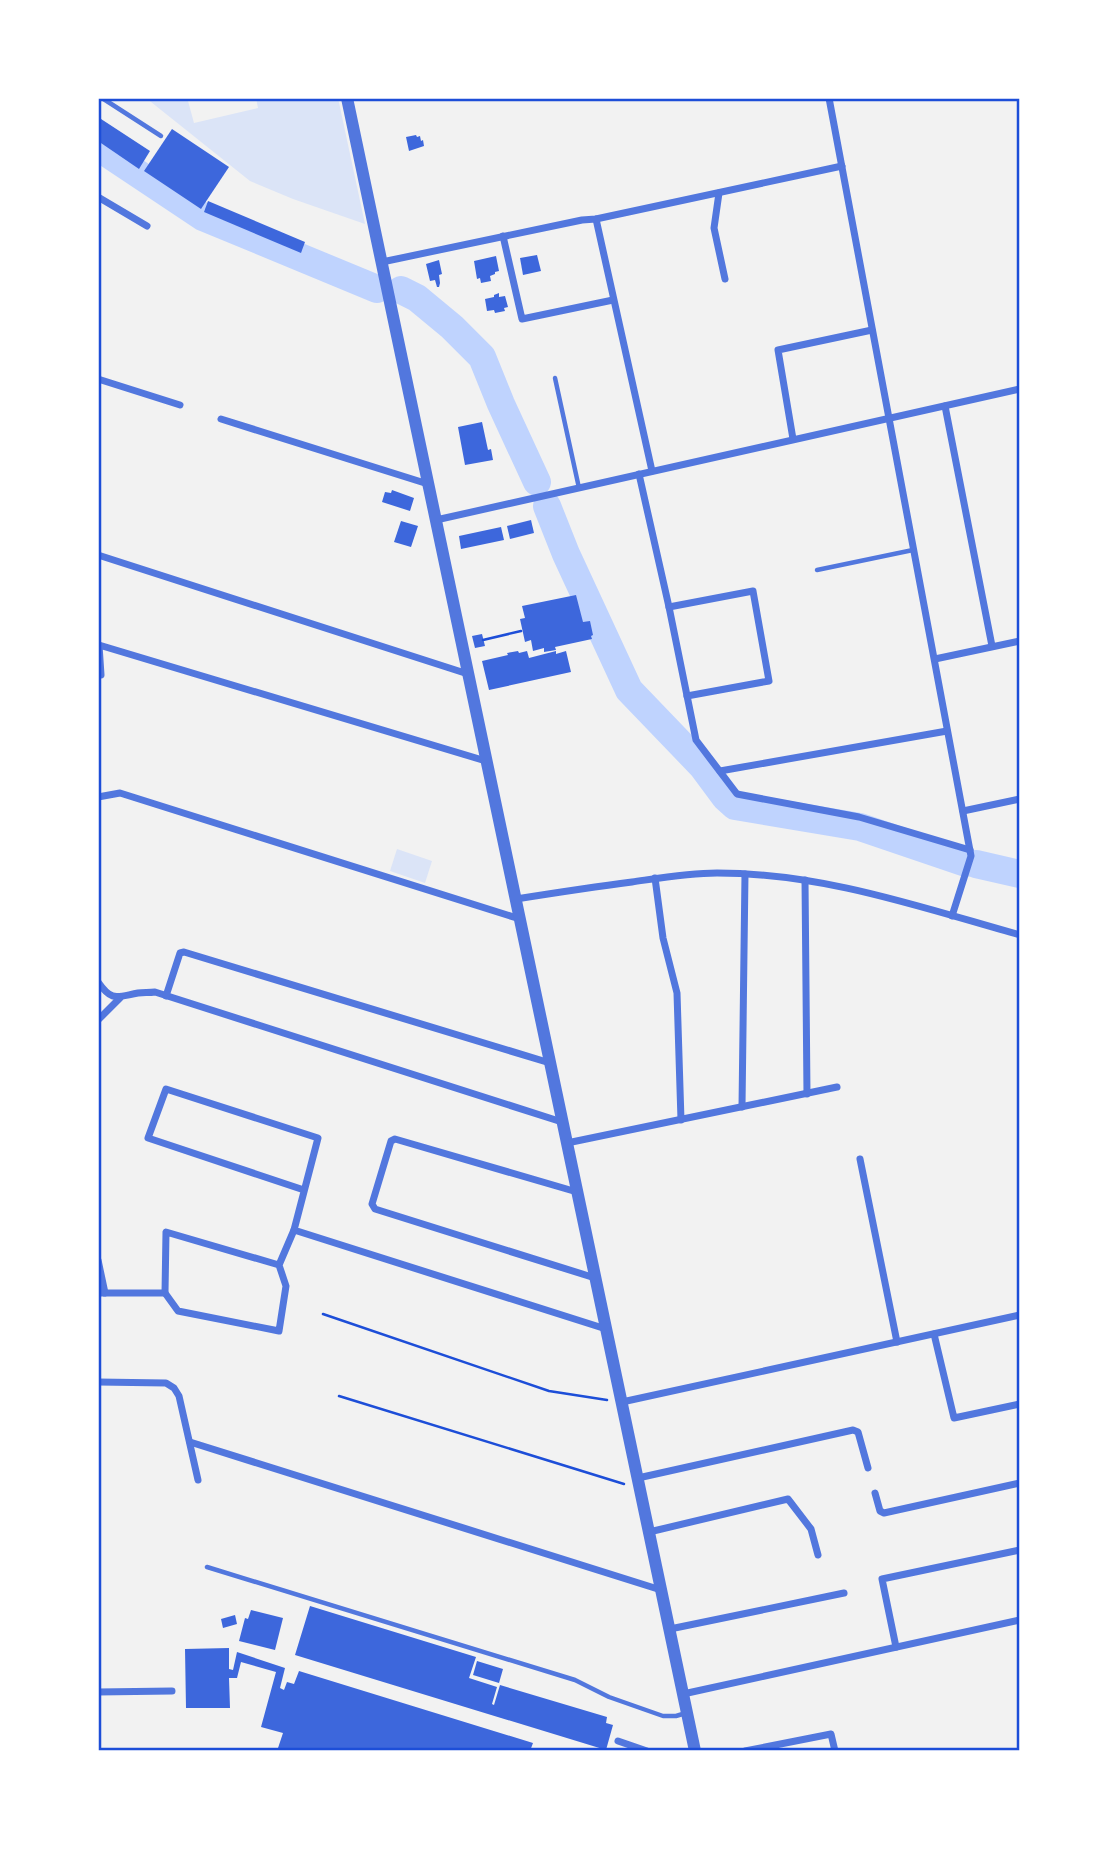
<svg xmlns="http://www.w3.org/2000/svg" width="1118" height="1849" font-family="'Space Grotesk',sans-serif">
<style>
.green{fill:#dbe4f7}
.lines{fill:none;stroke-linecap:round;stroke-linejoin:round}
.river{stroke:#bfd3fe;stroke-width:28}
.building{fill:#3d67dc}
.path{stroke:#1d4ed8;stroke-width:2.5}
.service{stroke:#5277de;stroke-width:4.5}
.minor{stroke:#5277de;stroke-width:7}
.tertiary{stroke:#5277de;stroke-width:12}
.neatline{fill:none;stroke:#1d4ed8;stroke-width:2.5}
</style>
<rect width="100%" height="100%" fill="#f2f2f2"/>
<g class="green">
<path d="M 146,98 L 198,98 L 188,101 L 194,123 L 258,108 L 256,98 L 338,98 L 365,224 L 293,199 L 250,181 Z"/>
<path d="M 397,849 L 432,861 L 425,883 L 390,871 Z"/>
</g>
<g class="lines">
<g class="river">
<path d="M 98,147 L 203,217 L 377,289"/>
<path d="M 401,290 L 417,298 L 452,327 L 482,357 L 501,404 L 537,482"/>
<path d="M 547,506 L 566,554 L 629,690 L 702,766 L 725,797 L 735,806 L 860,827 L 966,863"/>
<path d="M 976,864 L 1020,874"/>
</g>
</g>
<g class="building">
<path d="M 98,117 L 150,151 L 139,169 L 98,141 Z"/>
<path d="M 172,129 L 229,167 L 201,209 L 144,171 Z"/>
<path d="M 416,135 L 417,137 L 420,136 L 421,141 L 423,140 L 424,146 L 409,151 L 406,137 Z"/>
<path d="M 208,201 L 305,242 L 301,253 L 204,212 Z"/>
<path d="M 537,255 L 541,271 L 523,275 L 520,258 Z"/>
<path d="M 496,256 L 499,271 L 495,272 L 495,274 L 490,276 L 491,281 L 481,283 L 480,278 L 477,279 L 474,261 Z"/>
<path d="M 439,260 L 442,274 L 439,275 L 440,283 L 439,287 L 437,287 L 435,280 L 430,281 L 426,264 Z"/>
<path d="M 499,293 L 499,297 L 505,296 L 508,307 L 504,308 L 505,311 L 495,313 L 494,310 L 487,311 L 485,299 L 494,297 L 494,295 Z"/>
<path d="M 482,422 L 488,450 L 491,449 L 493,460 L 465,465 L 458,427 Z"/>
<path d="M 392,490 L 414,498 L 410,511 L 382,502 L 385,492 L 391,493 Z"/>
<path d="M 531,520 L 534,533 L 510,539 L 507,526 Z"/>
<path d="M 401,521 L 418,526 L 411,547 L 394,542 Z"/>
<path d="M 501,527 L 504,540 L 461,549 L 459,536 Z"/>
<path d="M 576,595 L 583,622 L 590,621 L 593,635 L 591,636 L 592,639 L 555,647 L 556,650 L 544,652 L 544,648 L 533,651 L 531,640 L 525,642 L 520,619 L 525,618 L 522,606 Z"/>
<path d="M 482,634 L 485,646 L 475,648 L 472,636 Z"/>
<path d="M 518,651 L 519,653 L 527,651 L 529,658 L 556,651 L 556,654 L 566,651 L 571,672 L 489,690 L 482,661 L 508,655 L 507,653 Z"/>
<path d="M 310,1606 L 476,1657 L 469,1678 L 497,1687 L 492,1704 L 494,1705 L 500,1685 L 607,1717 L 606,1723 L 613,1725 L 606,1750 L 295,1655 Z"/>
<path d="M 251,1610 L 283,1618 L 275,1650 L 239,1641 L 245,1618 L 248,1619 Z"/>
<path d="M 235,1615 L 237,1624 L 223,1628 L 221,1619 Z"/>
<path d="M 229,1648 L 229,1669 L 233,1670 L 237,1652 L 285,1668 L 280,1688 L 284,1690 L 287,1682 L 294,1684 L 299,1671 L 533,1743 L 530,1751 L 277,1751 L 283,1733 L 261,1727 L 276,1672 L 241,1662 L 237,1678 L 229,1678 L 230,1708 L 186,1708 L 185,1649 Z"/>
<path d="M 477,1661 L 503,1669 L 499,1683 L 473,1675 Z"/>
</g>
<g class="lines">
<g class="path">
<path d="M 483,640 L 521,631"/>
<path d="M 323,1314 L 549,1391 L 607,1400"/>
<path d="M 339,1396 L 624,1484"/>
</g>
<g class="service">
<path d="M 102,98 L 161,136"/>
<path d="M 555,378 L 579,488"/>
<path d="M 817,570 L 913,550"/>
<path d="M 207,1567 L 575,1680 L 609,1697 L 663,1716 L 676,1716 L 686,1713"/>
</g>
<g class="minor">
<path d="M 829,98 L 971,856 L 952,916"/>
<path d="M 719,193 L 714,228 L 725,279"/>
<path d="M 98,197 L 147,226"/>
<path d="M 596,219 L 652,471"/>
<path d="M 503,236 L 522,319 L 613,300"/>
<path d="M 382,262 L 582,220 L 596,219 L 842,166"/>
<path d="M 98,379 L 180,405"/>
<path d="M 945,406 L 992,646"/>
<path d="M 221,419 L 428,484"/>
<path d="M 793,439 L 778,350 L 872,330"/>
<path d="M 639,474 L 669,607 L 696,740 L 737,794 L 859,817 L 970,850"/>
<path d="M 436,520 L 1020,389"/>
<path d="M 98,555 L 468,674"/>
<path d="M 669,607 L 753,591 L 769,681 L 687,696"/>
<path d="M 935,659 L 1020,641"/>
<path d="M 101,675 L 99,645 L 486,761"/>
<path d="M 720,771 L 947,731"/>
<path d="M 98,797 L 120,793 L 520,919"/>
<path d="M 963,811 L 1020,799"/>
<path d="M 655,878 L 663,938 L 677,993 L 681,1120"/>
<path d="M 805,880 L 807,1094"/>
<path d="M 516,899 C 554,893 593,887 632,882 C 660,878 689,873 717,873 C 823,873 920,907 1020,935"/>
<path d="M 98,982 C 112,1002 116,997 138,993 C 143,992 149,993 155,992 L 562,1122"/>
<path d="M 166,996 L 180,953 L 184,952 L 550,1063"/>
<path d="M 98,1020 L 120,998"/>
<path d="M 742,1107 L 745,874"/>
<path d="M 567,1143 L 837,1087"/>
<path d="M 860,1159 L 897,1342"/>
<path d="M 304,1190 L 148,1138 L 166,1089 L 318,1138 L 294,1230 L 606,1329"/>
<path d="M 577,1192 L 395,1139 L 391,1141 L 372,1204 L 375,1209 L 595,1278"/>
<path d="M 98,1260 L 105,1293"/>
<path d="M 279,1265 L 166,1232 L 165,1293 L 178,1311 L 279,1331 L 286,1286 L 279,1265 L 294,1230"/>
<path d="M 98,1293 L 165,1293"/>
<path d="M 934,1334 L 954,1418 L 1020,1404"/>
<path d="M 98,1382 L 166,1383 L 174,1388 L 179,1396 L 198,1480"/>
<path d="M 622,1402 L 1020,1315"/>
<path d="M 190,1442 L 661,1590"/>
<path d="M 638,1478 L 853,1430 L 858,1432 L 868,1468"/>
<path d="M 875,1493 L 880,1511 L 884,1513 L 1020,1483"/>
<path d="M 649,1532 L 788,1499 L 811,1529 L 818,1555"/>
<path d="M 670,1629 L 844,1593"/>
<path d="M 896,1647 L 882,1579 L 1020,1550"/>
<path d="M 98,1692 L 172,1691"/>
<path d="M 683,1694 L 1020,1620"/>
<path d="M 618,1741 L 647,1751"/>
<path d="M 745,1751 L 831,1734 L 835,1751"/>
</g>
<path class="tertiary" d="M 347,98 L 695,1751"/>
</g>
<rect width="1118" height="1849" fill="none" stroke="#ffffff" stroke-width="200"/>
<rect x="100" y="100" width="918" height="1649" class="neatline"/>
</svg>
